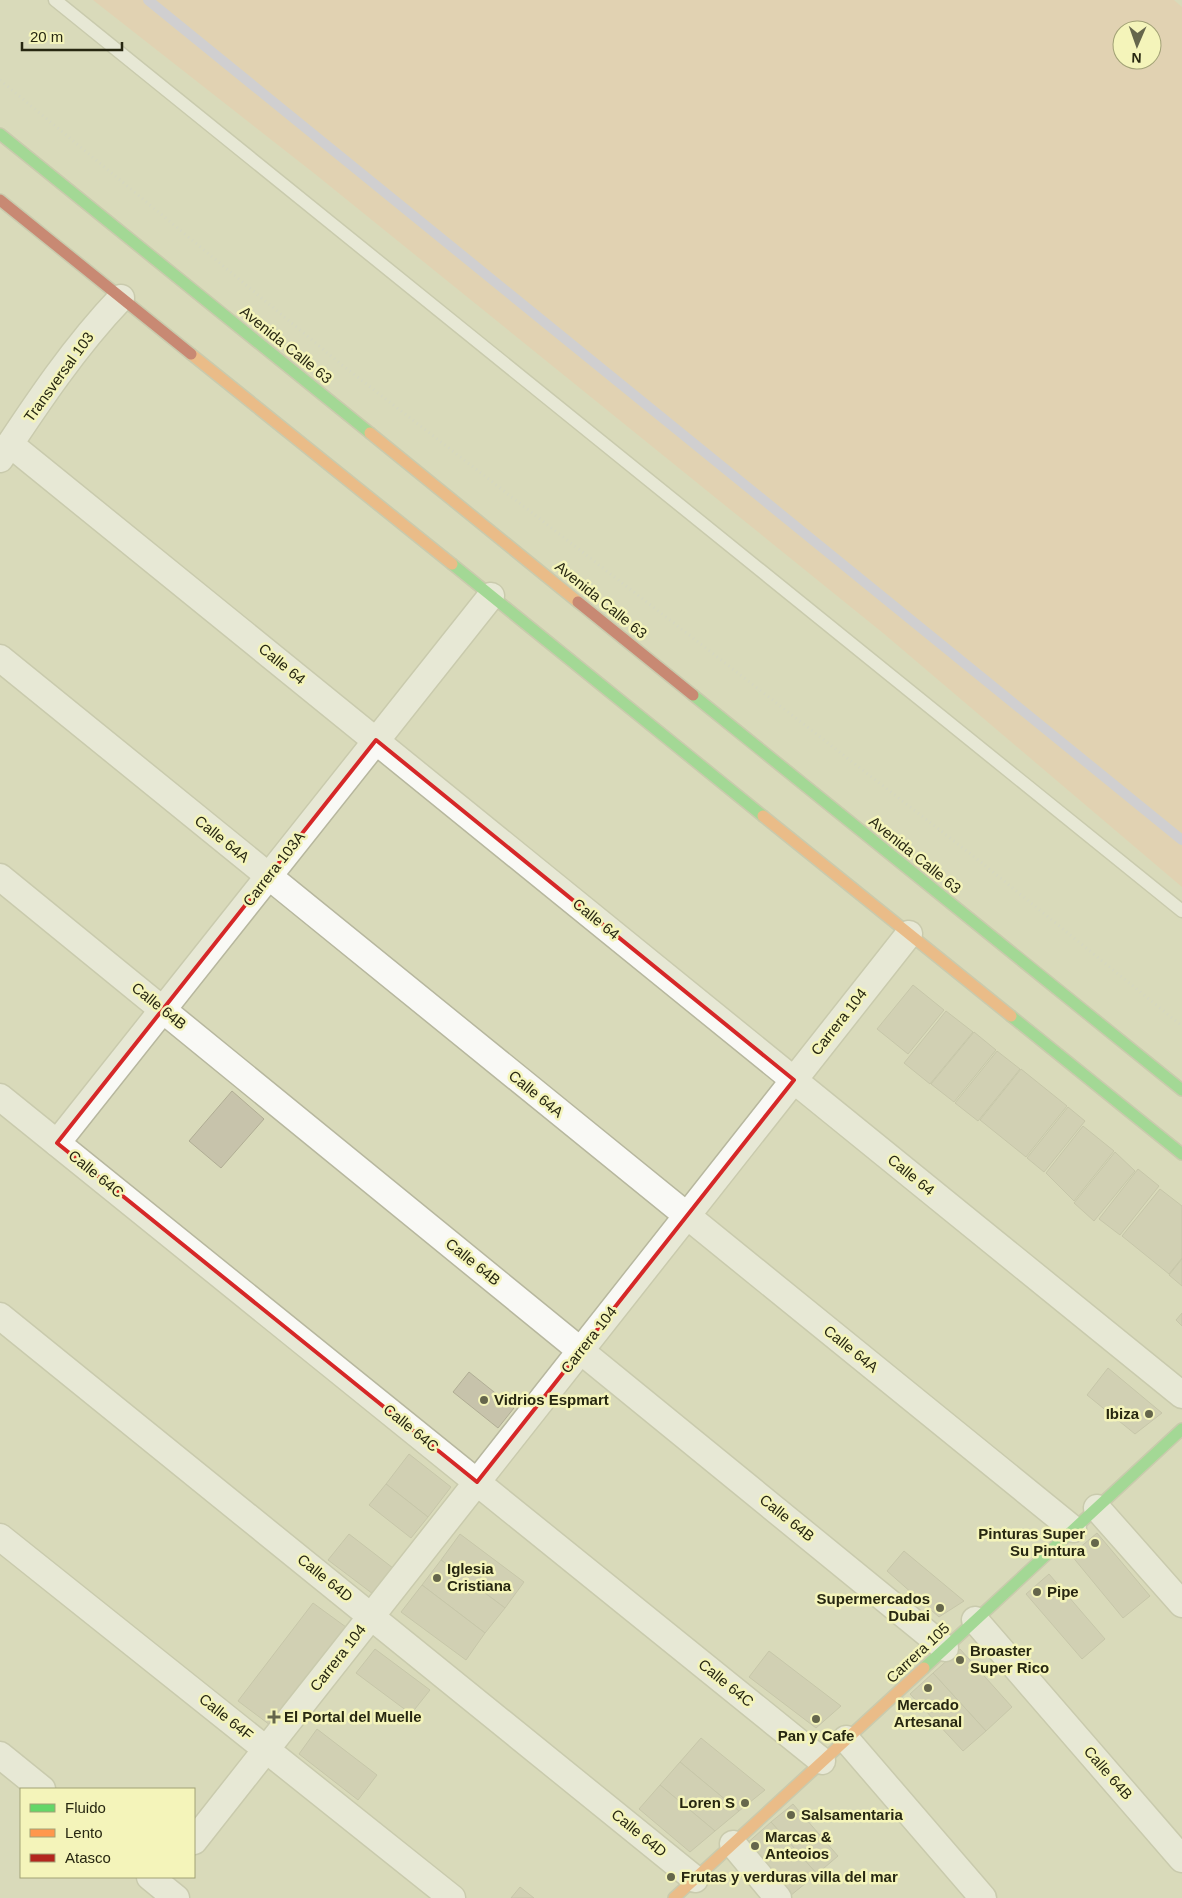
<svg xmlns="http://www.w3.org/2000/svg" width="1182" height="1898" font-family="Arial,sans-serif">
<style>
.green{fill:#ebc8a8;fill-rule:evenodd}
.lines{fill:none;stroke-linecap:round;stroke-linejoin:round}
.stream{stroke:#c5c2ea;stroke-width:10}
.building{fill:#c7c3ab;stroke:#b0ad94}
.lane-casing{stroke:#b7b79e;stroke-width:15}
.street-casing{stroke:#b7b79e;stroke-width:29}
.fast-casing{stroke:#b7b79e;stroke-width:14}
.slow-casing{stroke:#b7b79e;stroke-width:14}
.jam-casing{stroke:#b7b79e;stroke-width:14}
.path{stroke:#d2d2c9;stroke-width:3;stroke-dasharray:1 4;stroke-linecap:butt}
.lane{stroke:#f9f9f5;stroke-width:12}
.street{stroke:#f9f9f5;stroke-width:26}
.fast{stroke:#63d668;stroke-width:11}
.slow{stroke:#ff974d;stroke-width:11}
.jam{stroke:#b3261e;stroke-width:11}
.marked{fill:none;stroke:#d62828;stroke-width:4;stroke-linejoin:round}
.poi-dot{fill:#65664c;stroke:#f4f4ba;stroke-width:2}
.labels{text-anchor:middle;stroke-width:5;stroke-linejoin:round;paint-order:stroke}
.street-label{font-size:15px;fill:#272711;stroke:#f4f4ba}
.poi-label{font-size:15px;font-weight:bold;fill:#272711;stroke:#f4f4ba;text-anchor:start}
</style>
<rect width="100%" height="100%" fill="#d9daba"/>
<path class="green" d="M 93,0 L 1174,0 L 1182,7 L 1182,887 L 883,633 L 315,174 ZM 1122,30 L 1152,30 L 1152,60 L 1122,60 Z"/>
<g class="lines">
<path class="stream" d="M 148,0 L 1182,840"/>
</g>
<g class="building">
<path d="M 913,985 L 944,1010 L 908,1054 L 877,1029 Z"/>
<path d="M 946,1011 L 973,1032 L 930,1084 L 904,1063 Z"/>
<path d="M 974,1032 L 996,1050 L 954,1102 L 931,1084 Z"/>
<path d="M 997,1051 L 1020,1069 L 978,1121 L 955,1103 Z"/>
<path d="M 1021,1069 L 1067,1106 L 1026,1157 L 980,1120 Z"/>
<path d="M 232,1091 L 264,1119 L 221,1168 L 189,1141 Z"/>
<path d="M 1068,1107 L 1085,1121 L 1044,1172 L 1027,1158 Z"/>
<path d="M 1083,1126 L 1114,1151 L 1074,1201 L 1046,1173 Z"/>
<path d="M 1115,1152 L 1135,1171 L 1094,1221 L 1074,1203 Z"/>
<path d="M 1138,1169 L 1159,1186 L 1120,1235 L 1099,1219 Z"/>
<path d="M 1160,1189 L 1182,1206 L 1182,1258 L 1169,1274 L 1122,1236 Z"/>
<path d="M 1182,1259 L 1182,1286 L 1169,1275 Z"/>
<path d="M 1182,1313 L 1182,1326 L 1176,1320 Z"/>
<path d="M 1108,1368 L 1162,1413 L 1135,1434 L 1087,1395 Z"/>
<path d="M 469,1372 L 514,1408 L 498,1428 L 453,1392 Z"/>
<path d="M 409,1454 L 451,1487 L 428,1517 L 386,1484 Z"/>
<path d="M 386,1484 L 428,1517 L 411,1538 L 369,1505 Z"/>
<path d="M 1097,1533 L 1150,1596 L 1123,1618 L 1071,1555 Z"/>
<path d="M 349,1534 L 393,1568 L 373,1594 L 328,1560 Z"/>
<path d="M 460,1534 L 524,1582 L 505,1608 L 441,1560 Z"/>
<path d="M 904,1551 L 964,1601 L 939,1617 L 887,1571 Z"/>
<path d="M 441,1560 L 505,1608 L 485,1633 L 422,1585 Z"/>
<path d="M 1049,1574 L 1105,1639 L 1082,1659 L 1026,1594 Z"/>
<path d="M 422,1585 L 485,1633 L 466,1660 L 401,1612 Z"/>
<path d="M 313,1603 L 350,1630 L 274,1728 L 238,1701 Z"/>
<path d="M 375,1649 L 430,1690 L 411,1714 L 356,1673 Z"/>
<path d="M 960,1649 L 1012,1707 L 986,1731 L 933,1673 Z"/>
<path d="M 769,1651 L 841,1706 L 816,1728 L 749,1677 Z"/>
<path d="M 933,1673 L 986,1731 L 963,1751 L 910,1694 Z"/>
<path d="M 317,1729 L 377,1775 L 358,1800 L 299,1754 Z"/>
<path d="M 701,1738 L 765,1790 L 739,1811 L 680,1762 Z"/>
<path d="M 680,1762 L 739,1811 L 715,1831 L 660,1785 Z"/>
<path d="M 660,1785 L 715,1831 L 690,1852 L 639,1809 Z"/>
<path d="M 793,1804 L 838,1856 L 817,1874 L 771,1822 Z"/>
<path d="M 771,1822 L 817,1874 L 790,1896 L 745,1845 Z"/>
<path d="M 520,1887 L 534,1898 L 511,1898 Z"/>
</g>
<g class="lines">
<defs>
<path id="lane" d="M 55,0 L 1182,911"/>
<g id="street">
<path d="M 10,444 L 1182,1395"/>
<path d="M 0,459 C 37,403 75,346 121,298"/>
<path d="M 0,658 L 1073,1529"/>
<path d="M 0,877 L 945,1648"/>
<path d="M 0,1097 L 822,1761"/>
<path d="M 57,1143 L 491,596"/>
<path d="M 0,1316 L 695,1879"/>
<path d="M 1097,1508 L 1182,1604"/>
<path d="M 0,1537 L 452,1898"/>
<path d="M 975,1620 L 1182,1859"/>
<path d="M 846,1739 L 983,1898"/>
<path d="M 0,1755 L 42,1789"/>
<path d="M 194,1841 L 909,934"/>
<path d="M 733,1844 L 778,1898"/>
<path d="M 150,1877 L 176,1898"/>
</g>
<g id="fast">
<path d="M 0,134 L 370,433"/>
<path d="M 452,564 L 763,816"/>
<path d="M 693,695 L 1182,1090"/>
<path d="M 1011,1016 L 1182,1154"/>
<path d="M 924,1668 L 1182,1429"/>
</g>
<g id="slow">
<path d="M 191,354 L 452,564"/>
<path d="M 370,433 L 578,602"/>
<path d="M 763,816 L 1011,1016"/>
<path d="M 674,1898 L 924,1668"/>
</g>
<g id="jam">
<path d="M 0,200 L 191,354"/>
<path d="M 578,602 L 693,695"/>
</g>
</defs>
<use href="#lane" class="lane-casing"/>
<use href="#street" class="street-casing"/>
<use href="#fast" class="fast-casing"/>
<use href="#slow" class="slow-casing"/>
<use href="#jam" class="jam-casing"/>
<path class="path" d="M 0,80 L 342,365 L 977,859 L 1182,1026"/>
<use href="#lane" class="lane"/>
<use href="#street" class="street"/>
<use href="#fast" class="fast"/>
<use href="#slow" class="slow"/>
<use href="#jam" class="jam"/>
</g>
<path d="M0 0H1182V1898H0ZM 376,740 L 794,1080 L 477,1482 L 57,1143 Z" fill="#d9daba" fill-opacity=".55" fill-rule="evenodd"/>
<path class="marked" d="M 376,740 L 794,1080 L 477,1482 L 57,1143 Z"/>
<g class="poi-dot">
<circle cx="484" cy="1400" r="5"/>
<circle cx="1149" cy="1414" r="5"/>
<circle cx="1095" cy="1543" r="5"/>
<circle cx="437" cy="1578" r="5"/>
<circle cx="1037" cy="1592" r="5"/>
<circle cx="940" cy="1608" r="5"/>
<circle cx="960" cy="1660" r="5"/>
<circle cx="928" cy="1688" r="5"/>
<path d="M271.5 1709.5h5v5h5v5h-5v5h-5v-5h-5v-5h5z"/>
<circle cx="816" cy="1719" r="5"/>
<circle cx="745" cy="1803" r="5"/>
<circle cx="791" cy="1815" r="5"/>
<circle cx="755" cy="1846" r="5"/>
<circle cx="671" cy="1877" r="5"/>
</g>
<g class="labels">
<g class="street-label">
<text transform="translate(286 345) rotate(39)" y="5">Avenida Calle 63</text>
<text transform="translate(59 377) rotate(-54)" y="5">Transversal 103</text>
<text transform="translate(601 600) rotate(39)" y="5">Avenida Calle 63</text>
<text transform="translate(282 664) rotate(39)" y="5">Calle 64</text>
<text transform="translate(222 839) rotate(39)" y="5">Calle 64A</text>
<text transform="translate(915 855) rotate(39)" y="5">Avenida Calle 63</text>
<text transform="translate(274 869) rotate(-52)" y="5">Carrera 103A</text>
<text transform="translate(596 919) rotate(39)" y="5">Calle 64</text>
<text transform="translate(159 1006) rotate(39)" y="5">Calle 64B</text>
<text transform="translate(839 1022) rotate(-52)" y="5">Carrera 104</text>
<text transform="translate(536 1094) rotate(39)" y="5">Calle 64A</text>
<text transform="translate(96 1174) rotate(39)" y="5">Calle 64C</text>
<text transform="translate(911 1175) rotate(39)" y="5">Calle 64</text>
<text transform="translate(473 1262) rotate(39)" y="5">Calle 64B</text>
<text transform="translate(589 1340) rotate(-52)" y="5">Carrera 104</text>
<text transform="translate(851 1349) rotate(39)" y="5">Calle 64A</text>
<text transform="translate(411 1428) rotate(39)" y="5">Calle 64C</text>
<text transform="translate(787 1518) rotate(39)" y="5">Calle 64B</text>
<text transform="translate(325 1578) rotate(39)" y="5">Calle 64D</text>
<text transform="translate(918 1653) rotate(-43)" y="5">Carrera 105</text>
<text transform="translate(338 1658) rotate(-52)" y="5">Carrera 104</text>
<text transform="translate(726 1683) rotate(39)" y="5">Calle 64C</text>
<text transform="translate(226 1717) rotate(39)" y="5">Calle 64F</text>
<text transform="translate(1108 1773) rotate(49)" y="5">Calle 64B</text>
<text transform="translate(639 1833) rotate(39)" y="5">Calle 64D</text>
</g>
<g class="poi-label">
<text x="494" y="1405">Vidrios Espmart</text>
<text x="1139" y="1419" text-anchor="end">Ibiza</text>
<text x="1085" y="1539" text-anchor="end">Pinturas Super<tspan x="1085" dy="17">Su Pintura</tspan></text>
<text x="447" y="1574">Iglesia<tspan x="447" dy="17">Cristiana</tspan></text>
<text x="1047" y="1597">Pipe</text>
<text x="930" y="1604" text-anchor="end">Supermercados<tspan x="930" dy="17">Dubai</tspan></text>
<text x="970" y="1656">Broaster<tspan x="970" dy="17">Super Rico</tspan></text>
<text x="928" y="1710" text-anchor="middle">Mercado<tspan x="928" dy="17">Artesanal</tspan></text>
<text x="284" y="1722">El Portal del Muelle</text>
<text x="816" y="1741" text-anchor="middle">Pan y Cafe</text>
<text x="735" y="1808" text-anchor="end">Loren S</text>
<text x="801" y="1820">Salsamentaria</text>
<text x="765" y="1842">Marcas &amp;<tspan x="765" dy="17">Anteoios</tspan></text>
<text x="681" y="1882">Frutas y verduras villa del mar</text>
</g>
</g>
<rect x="20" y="1788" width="175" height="90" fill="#f4f4ba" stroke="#a2a276"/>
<rect x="30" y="1804" width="25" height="8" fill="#63d668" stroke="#a2a276"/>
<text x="65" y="1813" font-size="15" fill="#272711">Fluido</text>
<rect x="30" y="1829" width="25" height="8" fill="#ff974d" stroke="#a2a276"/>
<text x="65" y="1838" font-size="15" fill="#272711">Lento</text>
<rect x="30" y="1854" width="25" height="8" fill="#b3261e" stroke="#a2a276"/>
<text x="65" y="1863" font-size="15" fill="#272711">Atasco</text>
<g transform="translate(1137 45) rotate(182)"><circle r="24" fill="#f4f4ba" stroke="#a2a276"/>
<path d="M0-4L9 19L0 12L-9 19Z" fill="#65664c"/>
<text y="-8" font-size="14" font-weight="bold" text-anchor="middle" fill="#272711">N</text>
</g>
<path d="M22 42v8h100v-8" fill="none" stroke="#272711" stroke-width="2.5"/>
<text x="30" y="42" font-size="15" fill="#272711" stroke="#f4f4ba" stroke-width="4" paint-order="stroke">20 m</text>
</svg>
